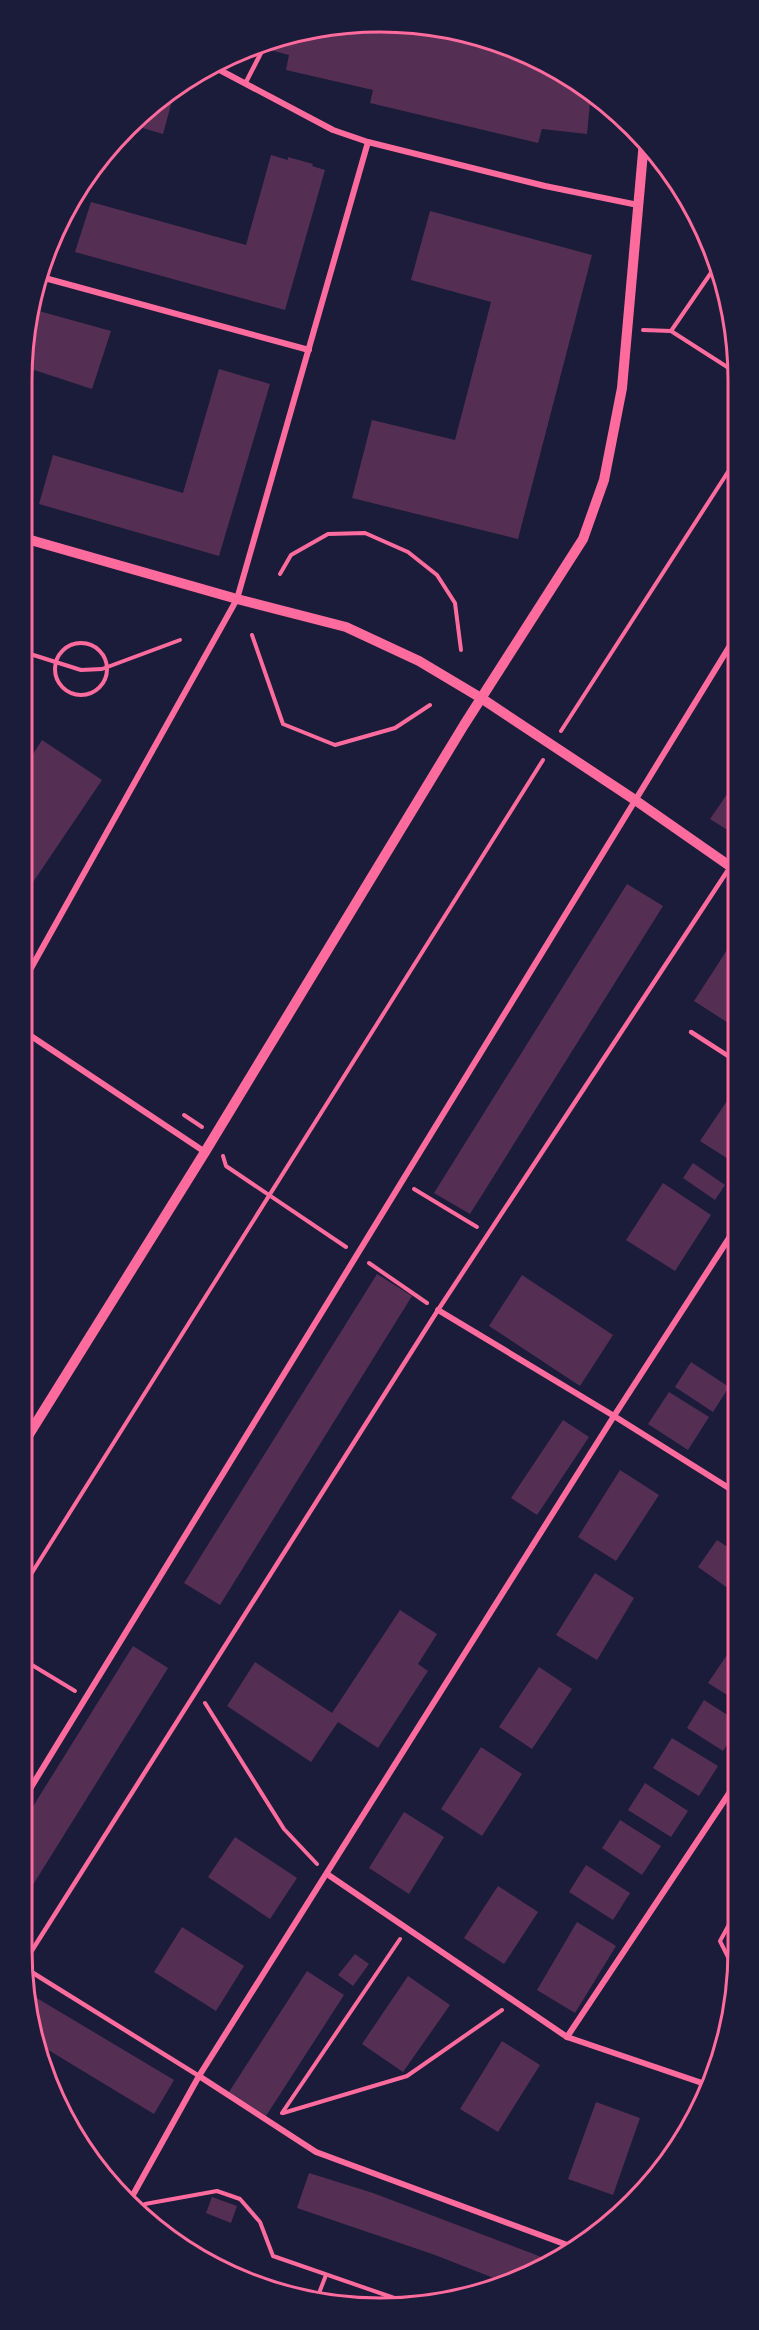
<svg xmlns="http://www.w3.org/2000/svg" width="759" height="2330" font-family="'Nunito Sans',sans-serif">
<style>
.building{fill:#542f53}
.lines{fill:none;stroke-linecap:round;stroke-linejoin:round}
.path{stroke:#ff6b9d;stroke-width:4}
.service{stroke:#ff6b9d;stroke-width:4.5}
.minor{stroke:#ff6b9d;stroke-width:6}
.tertiary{stroke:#ff6b9d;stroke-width:10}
.rim{fill:none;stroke:#ff6b9d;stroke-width:3}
</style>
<rect width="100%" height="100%" fill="#1b1b3a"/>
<g class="building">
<path d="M 310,28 L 450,28 L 558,69 L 591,93 L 587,134 L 542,129 L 538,143 L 370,103 L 373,90 L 286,70 L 289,55 L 262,48 Z"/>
<path d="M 176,86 L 163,134 L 136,126 Z"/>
<path d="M 271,155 L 288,160 L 288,157 L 313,164 L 312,166 L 325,170 L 285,310 L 75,252 L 91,202 L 246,245 Z"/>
<path d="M 430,211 L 592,255 L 518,539 L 352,498 L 372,420 L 455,440 L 491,302 L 411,280 Z"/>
<path d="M 28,308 L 111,331 L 92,389 L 28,368 Z"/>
<path d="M 219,369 L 270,384 L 219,556 L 39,504 L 53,455 L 183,493 Z"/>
<path d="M 42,740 L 102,780 L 25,894 L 26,765 Z"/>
<path d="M 734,784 L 734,834 L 710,819 Z"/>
<path d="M 627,884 L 663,906 L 470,1214 L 434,1193 Z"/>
<path d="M 727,950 L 733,954 L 733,1026 L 694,1001 Z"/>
<path d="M 731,1095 L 733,1096 L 733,1162 L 700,1141 Z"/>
<path d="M 693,1163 L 725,1185 L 715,1200 L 683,1178 Z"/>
<path d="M 663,1183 L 711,1215 L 675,1271 L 626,1240 Z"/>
<path d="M 377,1274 L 412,1296 L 220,1605 L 184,1583 Z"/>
<path d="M 522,1275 L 613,1335 L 580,1386 L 489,1326 Z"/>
<path d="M 691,1362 L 729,1387 L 713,1412 L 675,1387 Z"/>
<path d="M 669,1392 L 709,1417 L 688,1450 L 648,1424 Z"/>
<path d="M 563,1420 L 589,1437 L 537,1515 L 511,1498 Z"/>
<path d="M 620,1470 L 659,1495 L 616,1561 L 578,1537 Z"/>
<path d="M 717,1540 L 732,1550 L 732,1591 L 698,1567 Z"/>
<path d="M 595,1573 L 634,1598 L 597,1660 L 556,1635 Z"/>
<path d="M 400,1610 L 437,1634 L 418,1664 L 428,1671 L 378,1748 L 338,1722 L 311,1762 L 227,1706 L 255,1662 L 332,1713 Z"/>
<path d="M 133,1646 L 168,1668 L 21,1904 L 22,1824 Z"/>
<path d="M 729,1652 L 732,1654 L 732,1698 L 708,1683 Z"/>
<path d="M 539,1667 L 572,1689 L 532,1749 L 499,1727 Z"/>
<path d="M 704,1700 L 732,1718 L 732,1737 L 723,1751 L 687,1728 Z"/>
<path d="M 672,1738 L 718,1766 L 699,1796 L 653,1768 Z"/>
<path d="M 481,1747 L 522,1774 L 482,1836 L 441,1809 Z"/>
<path d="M 645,1783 L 688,1811 L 671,1837 L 628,1810 Z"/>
<path d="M 404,1812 L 444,1837 L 409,1894 L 369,1868 Z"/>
<path d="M 620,1820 L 661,1846 L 642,1875 L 602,1848 Z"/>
<path d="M 235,1837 L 297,1878 L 270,1919 L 208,1877 Z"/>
<path d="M 586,1865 L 630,1893 L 613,1920 L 569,1892 Z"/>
<path d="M 498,1886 L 538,1912 L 504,1964 L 464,1938 Z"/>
<path d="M 577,1922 L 616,1946 L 575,2013 L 537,1990 Z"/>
<path d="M 182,1927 L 244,1966 L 216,2011 L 154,1972 Z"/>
<path d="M 355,1954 L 369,1964 L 353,1986 L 338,1975 Z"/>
<path d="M 307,1971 L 344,1995 L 266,2116 L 229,2092 Z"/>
<path d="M 408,1976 L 450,2005 L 403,2072 L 362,2044 Z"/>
<path d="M 30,1994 L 174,2080 L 154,2114 L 40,2045 Z"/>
<path d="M 502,2041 L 540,2065 L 498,2132 L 460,2109 Z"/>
<path d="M 596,2102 L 640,2118 L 613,2195 L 568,2179 Z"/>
<path d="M 309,2173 L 373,2193 L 552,2261 L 504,2282 L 435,2255 L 297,2208 Z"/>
<path d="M 212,2197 L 237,2206 L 231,2223 L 206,2213 Z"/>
</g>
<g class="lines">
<g class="path">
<path d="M 643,330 L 671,331 L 735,372"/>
<path d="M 671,331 L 715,267"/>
<path d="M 280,574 L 291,555 L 328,534 L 365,533 L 408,552 L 437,575 L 455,603 L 461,650"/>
<path d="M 252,635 L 283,724 L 335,745 L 395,728 L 430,705"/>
<circle cx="81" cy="669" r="26"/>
<path d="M 27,653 L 81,670 L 102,669 L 180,640"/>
<path d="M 561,731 L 735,461"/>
<path d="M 184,1115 L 202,1127"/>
<path d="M 223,1156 L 226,1166 L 346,1247"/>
<path d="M 414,1189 L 477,1227"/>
<path d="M 369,1263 L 427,1303"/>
<path d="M 23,1587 L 543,760"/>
<path d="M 22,1659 L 75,1691"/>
<path d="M 205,1703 L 284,1829 L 317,1864"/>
<path d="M 731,1963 L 720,1941 L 731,1921"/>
<path d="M 282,2113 L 400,1939"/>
<path d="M 283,2113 L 407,2076 L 502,2010"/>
<path d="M 109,2185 L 120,2191"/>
<path d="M 145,2204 L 217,2191 L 240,2199 L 260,2222 L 273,2256 L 403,2301"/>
<path d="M 316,2301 L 326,2275"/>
</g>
<g class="service">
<path d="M 246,82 L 262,51"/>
<path d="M 691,1032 L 733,1059"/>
<path d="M 24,1963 L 438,1310 L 730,867"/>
<path d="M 25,1968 L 199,2076"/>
</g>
<g class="minor">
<path d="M 214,67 L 333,130 L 368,142 L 545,186 L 638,205"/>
<path d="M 41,277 L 309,350"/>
<path d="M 25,979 L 237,599 L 368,142"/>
<path d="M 25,1032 L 205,1152"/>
<path d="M 438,1310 L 614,1416 L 732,1490"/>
<path d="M 22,1802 L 734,639"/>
<path d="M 327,1874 L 567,2037 L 705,2084"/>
<path d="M 567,2037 L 732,1789"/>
<path d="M 199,2076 L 316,2152 L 578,2249"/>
<path d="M 129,2202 L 199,2076 L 614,1416 L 733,1232"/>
</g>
<g class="tertiary">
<path d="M 27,539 L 237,599 L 346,627 L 419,661 L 481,698 L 635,800 L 734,869"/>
<path d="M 23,1444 L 205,1152 L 464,725 L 583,539 L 604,480 L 622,388 L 644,141"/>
</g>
</g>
<path d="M0 0H759V2330H0ZM380 32H380A348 348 0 0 1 728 380V1950A348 348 0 0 1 380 2298H380A348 348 0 0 1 32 1950V380A348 348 0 0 1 380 32Z" fill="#1b1b3a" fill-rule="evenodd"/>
<path class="rim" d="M380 32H380A348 348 0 0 1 728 380V1950A348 348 0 0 1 380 2298H380A348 348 0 0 1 32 1950V380A348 348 0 0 1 380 32Z"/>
</svg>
